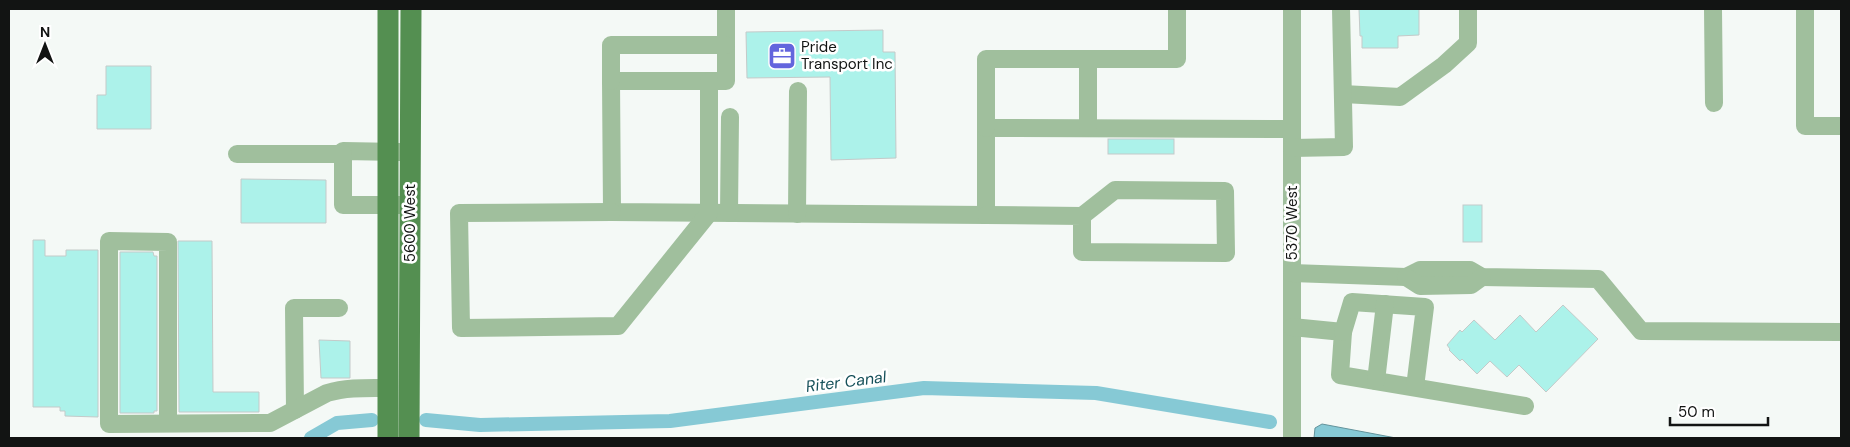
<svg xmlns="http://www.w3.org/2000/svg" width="1850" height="447" font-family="'DM Sans',sans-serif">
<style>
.water{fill:#86c9d5;stroke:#63939b}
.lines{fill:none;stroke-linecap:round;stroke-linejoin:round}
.canal{stroke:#86c9d5;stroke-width:14}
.building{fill:#acf2ea;stroke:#c4cac9}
.minor{stroke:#a0bf9d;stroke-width:18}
.major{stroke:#548f51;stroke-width:21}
.labels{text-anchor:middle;stroke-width:5;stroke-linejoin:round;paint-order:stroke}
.poi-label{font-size:15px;fill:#121413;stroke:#fff;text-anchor:start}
.street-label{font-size:15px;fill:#121413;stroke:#fff}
.water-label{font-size:16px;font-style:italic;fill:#155059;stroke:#fff}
</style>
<rect width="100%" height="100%" fill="#f4f9f6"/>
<path class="water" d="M 1322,424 L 1396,438 L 1314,438 L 1315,428 Z"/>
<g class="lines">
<g class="canal">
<path d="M 426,420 L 480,425 L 670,421 L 924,388 L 1096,393 L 1270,422"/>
<path d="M 311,438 L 337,423 L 372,420"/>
</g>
</g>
<g class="building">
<path d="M 1359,9 L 1419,9 L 1419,35 L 1398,36 L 1398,48 L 1362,48 L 1362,36 L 1360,36 Z"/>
<path d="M 883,30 L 883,52 L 895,52 L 896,158 L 831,160 L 830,77 L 747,78 L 746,32 Z"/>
<path d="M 106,66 L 151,66 L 151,129 L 97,129 L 97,95 L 106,95 Z"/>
<rect x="1108" y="139" width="66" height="15"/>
<path d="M 241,179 L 326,180 L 326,223 L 241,223 Z"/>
<rect x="1463" y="205" width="19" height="37"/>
<path d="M 33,240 L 45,240 L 45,256 L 66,256 L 66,250 L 98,250 L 98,417 L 65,416 L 65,411 L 60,411 L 60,407 L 33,407 Z"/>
<path d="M 178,241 L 212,241 L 213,392 L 259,392 L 259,412 L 179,412 Z"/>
<path d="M 120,252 L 153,252 L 154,256 L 157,256 L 157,411 L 154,411 L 154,413 L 120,413 Z"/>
<path d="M 1563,305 L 1598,339 L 1546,392 L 1519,365 L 1507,377 L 1490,361 L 1477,374 L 1462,359 L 1460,361 L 1449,350 L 1450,349 L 1447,345 L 1460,330 L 1462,332 L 1474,320 L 1495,340 L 1520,315 L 1536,332 Z"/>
<path d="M 319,340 L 350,341 L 350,378 L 321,378 Z"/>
</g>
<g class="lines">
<g class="minor">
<path d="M 726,9 L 726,81 L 611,81 L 612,212 L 986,215 L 986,128 L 1292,129"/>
<path d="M 1292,9 L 1292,438"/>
<path d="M 1713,9 L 1714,103"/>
<path d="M 1805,9 L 1805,126 L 1841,126"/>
<path d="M 1088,59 L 1088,128"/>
<path d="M 611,81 L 611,45 L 726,45"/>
<path d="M 1343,94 L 1400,97 L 1444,65 L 1468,43 L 1468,9"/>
<path d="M 986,128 L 986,59 L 1177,59 L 1177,9"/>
<path d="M 1292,148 L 1344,147 L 1341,9"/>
<path d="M 400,152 L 343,151 L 343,205 L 402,205"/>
<path d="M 237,154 L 343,154"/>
<path d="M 612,212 L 459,213 L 461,328 L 618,326 L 709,213 L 709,81"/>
<path d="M 729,213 L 730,117"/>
<path d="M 797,214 L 798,91"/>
<path d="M 986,215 L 1082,216 L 1082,252 L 1226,253 L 1225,191 L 1115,190 L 1082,216"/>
<path d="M 1292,273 L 1406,277 L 1420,270 L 1470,270 L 1482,277 L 1598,279 L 1641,331 L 1841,332"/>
<path d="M 1406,277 L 1420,286 L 1471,285 L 1482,277"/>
<path d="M 1292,327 L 1343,332 L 1340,375 L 1525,406"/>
<path d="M 1343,332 L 1352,302 L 1425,307 L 1415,387"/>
<path d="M 1376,381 L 1385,304"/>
<path d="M 295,410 L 294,308 L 339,308"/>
<path d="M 168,423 L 168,242 L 109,241 L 109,424 L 270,423 L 327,393 C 347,387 367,388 388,388"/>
</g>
<g class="major">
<path d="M 388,438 L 388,9"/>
<path d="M 409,438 L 411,9"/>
</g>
</g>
<defs>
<symbol id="office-square" viewBox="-11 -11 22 22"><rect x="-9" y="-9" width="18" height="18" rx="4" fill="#6365dd" stroke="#fff"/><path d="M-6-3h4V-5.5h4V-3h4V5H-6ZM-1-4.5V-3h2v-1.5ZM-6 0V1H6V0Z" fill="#fff"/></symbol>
</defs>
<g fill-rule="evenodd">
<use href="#office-square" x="766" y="40" width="32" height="32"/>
</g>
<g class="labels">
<g class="poi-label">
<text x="801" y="52">Pride<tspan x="801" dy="17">Transport Inc</tspan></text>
</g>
<g class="street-label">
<text transform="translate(410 223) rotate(-90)" y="5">5600 West</text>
<text transform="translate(1292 223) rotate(-90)" y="5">5370 West</text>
</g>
<g class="water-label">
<text transform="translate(846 381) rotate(-7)" y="6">Riter Canal</text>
</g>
</g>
<rect width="1850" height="447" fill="none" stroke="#121413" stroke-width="20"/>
<g transform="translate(45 45)" stroke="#ffffff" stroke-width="4" paint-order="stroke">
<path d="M0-4L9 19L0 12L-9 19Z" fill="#121413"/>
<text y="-8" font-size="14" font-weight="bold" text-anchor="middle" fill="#121413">N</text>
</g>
<path d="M1670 417v8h98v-8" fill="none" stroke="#121413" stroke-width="2.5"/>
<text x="1678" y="417" font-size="15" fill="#121413" stroke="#ffffff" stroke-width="4" paint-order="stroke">50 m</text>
</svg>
